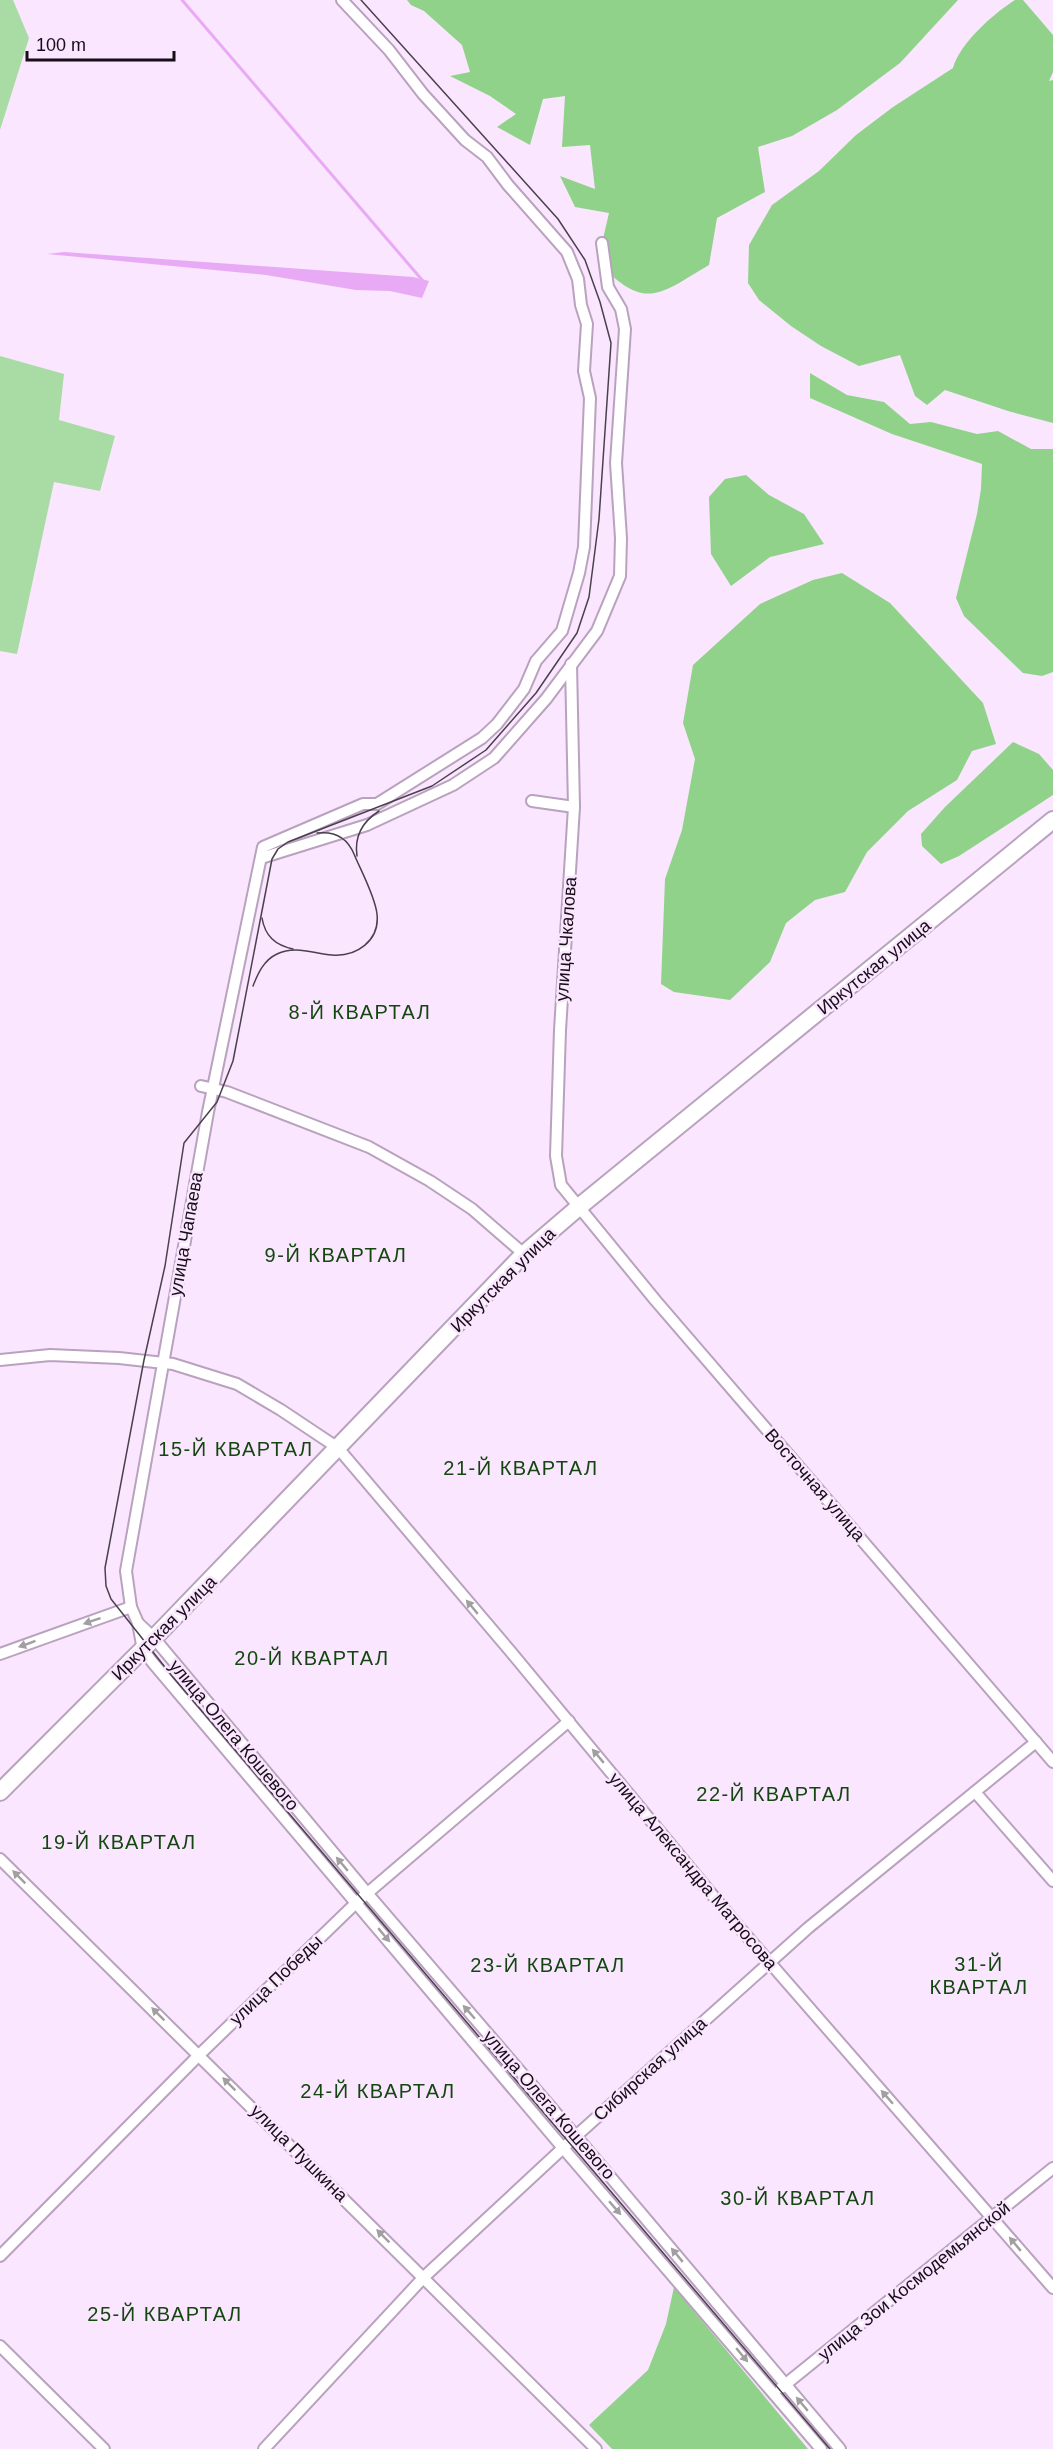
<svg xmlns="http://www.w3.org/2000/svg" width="1053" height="2449" font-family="Arial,sans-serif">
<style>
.green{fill:#a9dba4}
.forest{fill:#90d289}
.water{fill:#e8aaf5}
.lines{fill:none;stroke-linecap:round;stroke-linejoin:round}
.stream{stroke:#e8aaf5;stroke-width:3}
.street-casing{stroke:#b9a2be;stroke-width:14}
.primary-casing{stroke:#b9a2be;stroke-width:20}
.street{stroke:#fff;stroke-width:10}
.primary{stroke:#fff;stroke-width:16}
.tram{stroke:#4b404d;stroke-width:1.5}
.oneway{fill:#a29ea2}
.labels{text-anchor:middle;stroke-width:5;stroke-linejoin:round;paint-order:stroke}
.street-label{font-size:18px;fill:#160d17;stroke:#fae6fe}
.neighbourhood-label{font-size:20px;letter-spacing:1.5px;fill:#144710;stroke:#fae6fe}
</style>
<rect width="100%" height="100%" fill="#fae6fe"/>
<g class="green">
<path d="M 0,0 L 13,0 L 29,38 L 0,130 Z"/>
<path d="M 0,356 L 64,374 L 59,420 L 115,436 L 100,491 L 54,482 L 17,654 L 0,651 Z"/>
</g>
<g class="forest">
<path d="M 407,0 L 958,0 L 900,63 L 837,110 L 792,136 L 758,147 L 765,192 L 717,218 L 709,265 C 661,293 646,312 601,265 L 602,243 L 609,213 L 575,207 L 560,176 L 595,189 L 590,145 L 562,147 L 565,96 L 543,99 L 530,145 L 497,127 L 516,114 L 490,96 L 450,76 L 470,72 L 462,45 L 424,11 L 411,5 Z"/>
<path d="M 1015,0 L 1023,0 L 1053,35 L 1053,72 L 1049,81 L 1053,80 L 1053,423 L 1008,411 L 945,390 L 927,405 L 915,396 L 900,355 L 859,366 L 821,346 L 791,326 L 759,300 L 748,283 L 749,245 L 772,205 L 819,171 L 856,135 L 893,107 L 953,68 C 960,43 993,14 1015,0 Z"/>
<path d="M 810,373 L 847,395 L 884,402 L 910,424 L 931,422 L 977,434 L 998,431 L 1031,449 L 1053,449 L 1053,672 L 1042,676 L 1023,673 L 964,616 L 956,598 L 977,514 L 981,489 L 982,464 L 892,434 L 810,398 Z"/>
<path d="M 746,475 L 769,495 L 804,514 L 824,544 L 770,557 L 731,586 L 711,554 L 709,497 L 725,479 Z"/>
<path d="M 842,573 L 890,603 L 983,703 L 996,744 L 972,751 L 957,780 L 908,811 L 867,852 L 845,892 L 815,900 L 786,923 L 770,962 L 730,1000 L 674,992 L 661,984 L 665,879 L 682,830 L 695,759 L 683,723 L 693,665 L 760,604 L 813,580 Z"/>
<path d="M 1013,742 L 1039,754 L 1053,770 L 1053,795 L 959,856 L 941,864 L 922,846 L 921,834 L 945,807 Z"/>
<path d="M 674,2287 L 808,2449 L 612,2449 L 589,2425 L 648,2370 L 666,2324 Z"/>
</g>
<path class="water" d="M 64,252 L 413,277 L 429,281 L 422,298 L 390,291 L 356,290 L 266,275 L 47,254 Z"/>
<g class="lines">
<path class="stream" d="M 182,0 L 423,281"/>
<defs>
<g id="street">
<path d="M 342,0 L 389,50 L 423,94 L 465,140 L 487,157 L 508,185 L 567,252 L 578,279 L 581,305 L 587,324 L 584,371 L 590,398 L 584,547 L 579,573 L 562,631 L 536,661 L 524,689 L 497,724 L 482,738 L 377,804 L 363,804 L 263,847 L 208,1112 L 126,1571 L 131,1607 L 138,1623 L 143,1650 L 153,1663 L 563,2148 L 821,2449"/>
<path d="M 571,664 L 574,807 L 560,1030 L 556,1156 L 561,1185 L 656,1301 L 1053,1762"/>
<path d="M 532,801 L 574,807"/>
<path d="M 261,858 L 367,825 L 453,785 L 494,758 L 546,699 L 597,631 L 620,576 L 621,538 L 616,463 L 625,329 L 621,309 L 608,287 L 602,243"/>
<path d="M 201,1086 L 227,1092 L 369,1147 L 430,1181 L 472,1209 L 524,1254"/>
<path d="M 0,1360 L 50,1355 L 119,1358 L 173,1364 L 237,1384 L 281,1410 L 338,1448 L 511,1652 L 738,1926 L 1053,2288"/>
<path d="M 138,1623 L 154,1638 L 367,1893 L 586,2148 L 840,2449"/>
<path d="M 0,1654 L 131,1607"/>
<path d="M 975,1792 L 1053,1881"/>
<path d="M 0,1859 L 596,2449"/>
<path d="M 0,2256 L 199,2055 L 357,1902 L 569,1721"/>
<path d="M 0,2346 L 104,2449"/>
<path d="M 781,2388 L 1053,2168"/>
<path d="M 264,2449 L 424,2277 L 576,2136 L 808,1928 L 1036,1742"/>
</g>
<path id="primary" d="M 0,1792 L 154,1638 L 524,1254 L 580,1206 L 1053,820"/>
</defs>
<use href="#street" class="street-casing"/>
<use href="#primary" class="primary-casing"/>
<use href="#street" class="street"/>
<use href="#primary" class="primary"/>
<g class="tram">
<path d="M 361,0 L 558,219 L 585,260 L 600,302 L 611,343 L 599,519 L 589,597 L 577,633 L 536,693 L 486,750 L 432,786 L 288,842 L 278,849 L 272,859 L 233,1061 L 217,1102 L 184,1143 L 165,1266 L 144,1360 L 105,1568 L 106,1586 L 111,1599 L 172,1676 L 830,2449"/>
<path d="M 357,856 C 354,836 362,822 379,811"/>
<path d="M 262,918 C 265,936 275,945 293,949"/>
<path d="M 253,986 C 258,973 264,960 277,954 C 296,945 314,954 332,955 C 356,957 380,941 377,914 C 375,896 361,871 354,854 C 347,837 334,831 317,833"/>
</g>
</g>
<defs><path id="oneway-solid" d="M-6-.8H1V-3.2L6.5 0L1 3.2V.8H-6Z" transform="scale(1.5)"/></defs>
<g class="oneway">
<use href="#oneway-solid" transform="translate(472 1607) rotate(-130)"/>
<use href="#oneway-solid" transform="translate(92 1621) rotate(161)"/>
<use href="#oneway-solid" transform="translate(27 1644) rotate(160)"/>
<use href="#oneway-solid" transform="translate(598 1756) rotate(-130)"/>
<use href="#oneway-solid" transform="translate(342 1864) rotate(-130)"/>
<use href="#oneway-solid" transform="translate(19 1877) rotate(-135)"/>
<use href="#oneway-solid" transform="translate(384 1935) rotate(50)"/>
<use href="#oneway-solid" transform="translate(469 2012) rotate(-131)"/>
<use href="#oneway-solid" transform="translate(158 2014) rotate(-135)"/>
<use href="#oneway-solid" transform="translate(229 2084) rotate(-135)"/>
<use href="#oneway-solid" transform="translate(887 2097) rotate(-131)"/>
<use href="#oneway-solid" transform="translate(615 2208) rotate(49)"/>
<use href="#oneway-solid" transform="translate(383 2236) rotate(-135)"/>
<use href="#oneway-solid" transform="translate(1015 2244) rotate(-130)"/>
<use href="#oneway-solid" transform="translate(677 2255) rotate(-130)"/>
<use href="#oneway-solid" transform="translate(742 2355) rotate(50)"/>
<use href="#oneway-solid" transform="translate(802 2404) rotate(-130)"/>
</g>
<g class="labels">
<g class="street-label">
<text transform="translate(566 939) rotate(-86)" y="6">улица Чкалова</text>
<text transform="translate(874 967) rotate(-39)" y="6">Иркутская улица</text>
<text transform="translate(186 1234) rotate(-80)" y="6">улица Чапаева</text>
<text transform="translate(503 1280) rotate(-45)" y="6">Иркутская улица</text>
<text transform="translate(815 1485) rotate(49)" y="6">Восточная улица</text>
<text transform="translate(164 1628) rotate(-45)" y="6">Иркутская улица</text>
<text transform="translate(234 1735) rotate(50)" y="6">улица Олега Кошевого</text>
<text transform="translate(693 1871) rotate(50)" y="6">улица Александра Матросова</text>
<text transform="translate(276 1980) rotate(-44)" y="6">улица Победы</text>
<text transform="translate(650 2069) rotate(-42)" y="6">Сибирская улица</text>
<text transform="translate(549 2105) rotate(49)" y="6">улица Олега Кошевого</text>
<text transform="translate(299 2153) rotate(45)" y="6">улица Пушкина</text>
<text transform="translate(914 2281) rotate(-39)" y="6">улица Зои Космодемьянской</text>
</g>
<g class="neighbourhood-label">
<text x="360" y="1019">8-Й КВАРТАЛ</text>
<text x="336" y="1262">9-Й КВАРТАЛ</text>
<text x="236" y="1456">15-Й КВАРТАЛ</text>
<text x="521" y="1475">21-Й КВАРТАЛ</text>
<text x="312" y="1665">20-Й КВАРТАЛ</text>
<text x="774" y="1801">22-Й КВАРТАЛ</text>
<text x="119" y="1849">19-Й КВАРТАЛ</text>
<text x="979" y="1971">31-Й<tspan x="979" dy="23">КВАРТАЛ</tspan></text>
<text x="548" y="1972">23-Й КВАРТАЛ</text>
<text x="378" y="2098">24-Й КВАРТАЛ</text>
<text x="798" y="2205">30-Й КВАРТАЛ</text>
<text x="165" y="2321">25-Й КВАРТАЛ</text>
</g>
</g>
<path d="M27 51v9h147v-9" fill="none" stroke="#160d17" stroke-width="3"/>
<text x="36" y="51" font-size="18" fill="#160d17" stroke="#fae6fe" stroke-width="4.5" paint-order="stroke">100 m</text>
</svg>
